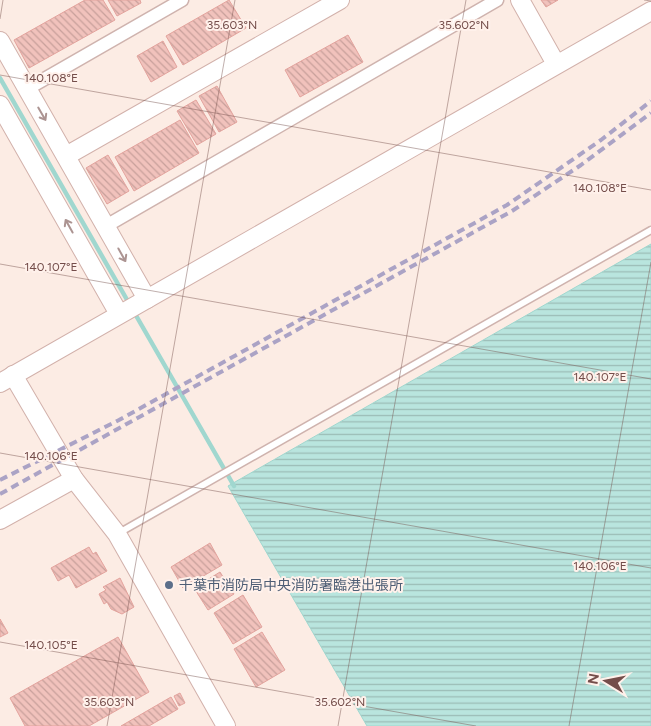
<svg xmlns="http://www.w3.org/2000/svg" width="651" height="726" font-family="Figtree,'Noto Sans JP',sans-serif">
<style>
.water{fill:url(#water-rules);stroke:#a0d7cf}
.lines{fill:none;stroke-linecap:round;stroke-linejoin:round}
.stream{stroke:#a0d7cf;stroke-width:4.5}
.building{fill:url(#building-back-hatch);stroke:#e3a39d}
.lane-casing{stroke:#cfb3ae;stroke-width:9}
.street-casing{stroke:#cfb3ae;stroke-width:15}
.secondary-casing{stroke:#d2b1ab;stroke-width:20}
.lane{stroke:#fff;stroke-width:6}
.street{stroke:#fff;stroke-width:12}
.secondary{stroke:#fff;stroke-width:18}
.rail{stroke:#aba3c5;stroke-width:4;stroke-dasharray:8 5;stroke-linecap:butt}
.oneway{stroke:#ac9492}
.ticks{fill:none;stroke:#744d4a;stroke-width:1;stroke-opacity:0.45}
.service-dot{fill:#5c6f8a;stroke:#fff1eb;stroke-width:2}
.labels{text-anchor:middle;stroke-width:4;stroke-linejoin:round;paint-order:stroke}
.service-label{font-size:14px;fill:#4e5e75;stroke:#fff1eb;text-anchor:start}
.ticks-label{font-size:12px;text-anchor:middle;fill:#744d4a;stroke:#fff1eb;stroke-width:4;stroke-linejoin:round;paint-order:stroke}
</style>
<defs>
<pattern id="water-rules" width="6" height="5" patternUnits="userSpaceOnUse" patternTransform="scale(1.25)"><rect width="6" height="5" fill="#b9e5de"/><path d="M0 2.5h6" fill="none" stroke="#9bbcb6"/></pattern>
<pattern id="building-back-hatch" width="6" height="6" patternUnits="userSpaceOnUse" patternTransform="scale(1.25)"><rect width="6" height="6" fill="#f1c2bc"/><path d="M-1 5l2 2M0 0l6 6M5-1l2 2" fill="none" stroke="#c8a09b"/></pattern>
</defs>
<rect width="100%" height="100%" fill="#fcece4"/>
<path class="water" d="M 651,244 L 651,726 L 367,726 L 228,486 Z"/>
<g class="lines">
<g class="stream">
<path d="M 0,78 L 130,305"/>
<path d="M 134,312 L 234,486"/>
</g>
</g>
<g class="building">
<path d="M 85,0 L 103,0 L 115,20 L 29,68 L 14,40 Z"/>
<path d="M 108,0 L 140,0 L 141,3 L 117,16 Z"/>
<path d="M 229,0 L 246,28 L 183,65 L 166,36 Z"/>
<path d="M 541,0 L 558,0 L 546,7 Z"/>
<path d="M 348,35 L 363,62 L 300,97 L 285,70 Z"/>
<path d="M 163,41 L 177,67 L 151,82 L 137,56 Z"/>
<path d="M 217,86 L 237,122 L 219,132 L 199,96 Z"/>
<path d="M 196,100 L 216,134 L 197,145 L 177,111 Z"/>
<path d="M 180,120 L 199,153 L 134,191 L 115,157 Z"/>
<path d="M 108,155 L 129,191 L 107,204 L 86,168 Z"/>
<path d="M 210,543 L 222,565 L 183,588 L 171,567 Z"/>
<path d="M 89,547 L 93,554 L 96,552 L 107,571 L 76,588 L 69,575 L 58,581 L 51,568 Z"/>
<path d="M 220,572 L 234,594 L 208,610 L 194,588 Z"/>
<path d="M 120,578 L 134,607 L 122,614 L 111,609 L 107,602 L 104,604 L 99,594 L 106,590 L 103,587 Z"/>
<path d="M 243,595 L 262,627 L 233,644 L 214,613 Z"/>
<path d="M 0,619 L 8,633 L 0,637 Z"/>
<path d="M 262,632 L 285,670 L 256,687 L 234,649 Z"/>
<path d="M 118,637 L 149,692 L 89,726 L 25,726 L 10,698 Z"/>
<path d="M 180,693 L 185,703 L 179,706 L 174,696 Z"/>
<path d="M 171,697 L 178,709 L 149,726 L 121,726 Z"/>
</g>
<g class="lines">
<defs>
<path id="lane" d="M 117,534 L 651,230"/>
<g id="street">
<path d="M 27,89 L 182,0"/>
<path d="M 106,226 L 497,0"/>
</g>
<g id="secondary">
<path d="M 520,0 L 556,64"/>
<path d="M 0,41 L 147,299"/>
<path d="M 0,105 L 119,314"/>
<path d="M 66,156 L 340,0"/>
<path d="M 13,375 L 74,479 L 117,534 L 226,726"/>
<path d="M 0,383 L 651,11"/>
<path d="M 0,520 L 74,479"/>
</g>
</defs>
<use href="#lane" class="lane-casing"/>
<use href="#street" class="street-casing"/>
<use href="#secondary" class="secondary-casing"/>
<use href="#lane" class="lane"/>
<use href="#street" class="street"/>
<use href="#secondary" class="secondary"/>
<g class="rail">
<path d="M 0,480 L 119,420 L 507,205 L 601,140 L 651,101"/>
<path d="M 0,494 L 512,211 L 581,165 L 651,113"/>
</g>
</g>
<defs><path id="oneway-shaft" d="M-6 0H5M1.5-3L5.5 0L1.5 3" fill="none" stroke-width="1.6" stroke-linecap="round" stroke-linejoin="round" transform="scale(1.25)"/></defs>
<g class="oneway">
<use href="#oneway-shaft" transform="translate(42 114) rotate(60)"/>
<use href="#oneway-shaft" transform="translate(69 226) rotate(-119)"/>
<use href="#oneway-shaft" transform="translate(122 255) rotate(61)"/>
</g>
<path class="ticks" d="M 644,0 L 651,1M 0,19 L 3,0M 0,75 L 651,190M 0,264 L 651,379M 0,453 L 651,568M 0,642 L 476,726M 107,726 L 235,0M 338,726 L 466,0M 569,726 L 651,262"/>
<circle class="service-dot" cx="169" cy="585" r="5"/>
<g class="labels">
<g class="service-label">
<text x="179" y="590">千葉市消防局中央消防署臨港出張所</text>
</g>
</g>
<g class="ticks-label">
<text x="232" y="29">35.603°N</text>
<text x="464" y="29">35.602°N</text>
<text x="51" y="82">140.108°E</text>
<text x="600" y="192">140.108°E</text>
<text x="51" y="271">140.107°E</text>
<text x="600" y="381">140.107°E</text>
<text x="51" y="460">140.106°E</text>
<text x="600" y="570">140.106°E</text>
<text x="51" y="649">140.105°E</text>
<text x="109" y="706">35.603°N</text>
<text x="340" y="706">35.602°N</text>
</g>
<g transform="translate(606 681) rotate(280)" stroke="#fff1eb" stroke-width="4" paint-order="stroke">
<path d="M0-4L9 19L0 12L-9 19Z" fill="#744d4a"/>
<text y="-8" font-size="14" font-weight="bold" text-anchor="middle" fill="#744d4a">N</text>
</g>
</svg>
